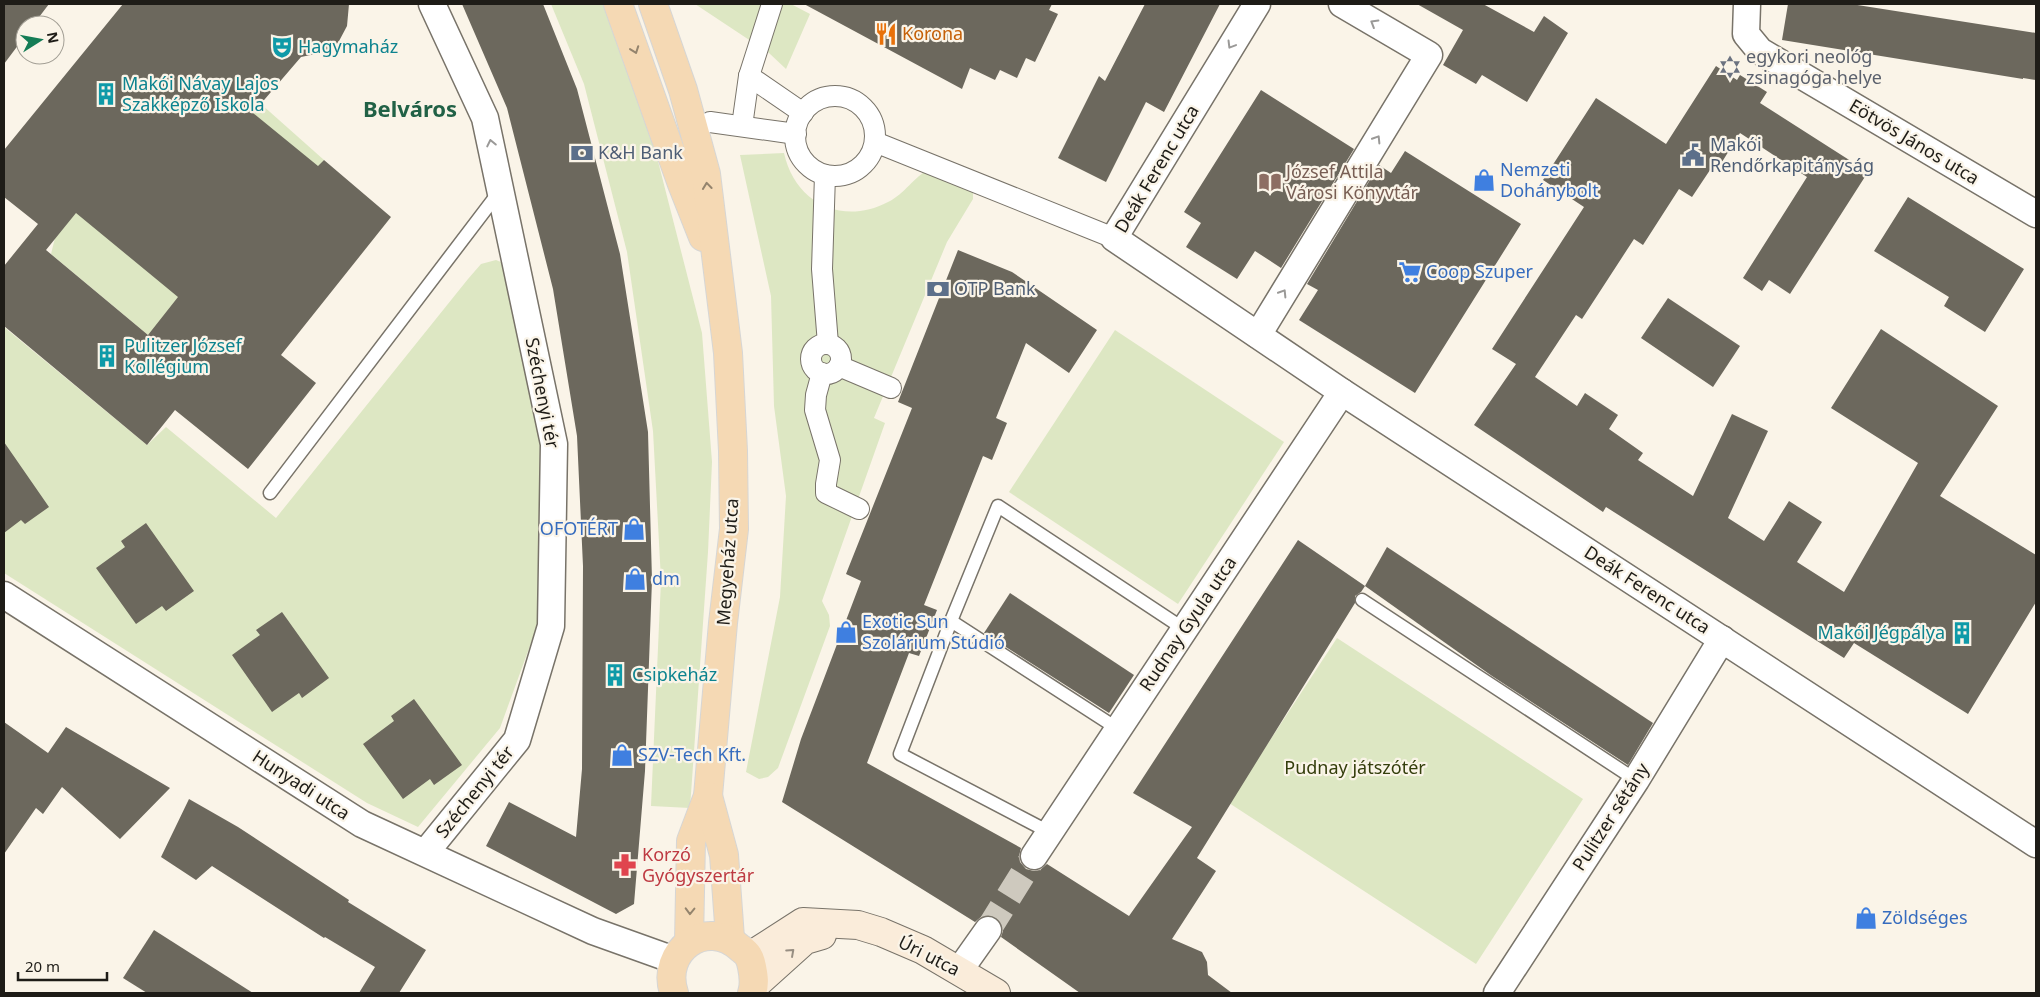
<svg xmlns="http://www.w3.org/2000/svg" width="2040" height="997" font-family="'Noto Sans',sans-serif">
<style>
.green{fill:#dde7c3}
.building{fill:#6c685d;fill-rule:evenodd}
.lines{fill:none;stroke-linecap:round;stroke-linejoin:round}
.minor-tunnel{stroke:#cec9be;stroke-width:26;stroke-dasharray:26 13;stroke-linecap:butt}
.service-casing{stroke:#787369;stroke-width:15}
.pedestrian-casing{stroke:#787369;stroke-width:22}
.minor-casing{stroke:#787369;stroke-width:29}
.secondary-casing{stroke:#787369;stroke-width:30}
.primary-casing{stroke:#d6d6d5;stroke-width:30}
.service{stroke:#fff;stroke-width:12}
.pedestrian{stroke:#fff;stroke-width:20}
.minor{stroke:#fff;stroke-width:26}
.secondary{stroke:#faecda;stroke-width:28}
.primary{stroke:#f5d9b4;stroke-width:28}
.oneway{stroke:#9a9997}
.oneway2{stroke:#94846d}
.oneway3{stroke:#978e82}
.labels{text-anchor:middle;stroke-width:4.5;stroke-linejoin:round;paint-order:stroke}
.food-label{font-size:18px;fill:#c56008;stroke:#faf4e8;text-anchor:start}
.culture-label{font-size:18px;fill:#0d838f;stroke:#faf4e8;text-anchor:start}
.worship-label{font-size:18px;fill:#5b616d;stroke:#faf4e8;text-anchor:start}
.street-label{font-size:18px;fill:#1e1c17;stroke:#faf4e8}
.service-label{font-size:18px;fill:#4e5e75;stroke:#faf4e8;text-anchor:start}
.shop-label{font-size:18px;fill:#366cbe;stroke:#faf4e8;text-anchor:start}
.education-label{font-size:18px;fill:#785e54;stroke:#faf4e8;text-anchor:start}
.park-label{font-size:18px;fill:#343e0c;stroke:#faf4e8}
.health-label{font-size:18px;fill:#be3a42;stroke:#faf4e8;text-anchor:start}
.district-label{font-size:22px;font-weight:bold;fill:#216146;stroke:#faf4e8}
</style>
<rect width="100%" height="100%" fill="#faf4e8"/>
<g class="green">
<path d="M 551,4 L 603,4 L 651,134 L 702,333 L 712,462 L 708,552 L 690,808 L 651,806 L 661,580 L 653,431 L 627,252 L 584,84 Z"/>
<path d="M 695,4 L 791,4 L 810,14 L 786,69 L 769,53 Z"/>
<path d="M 261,104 L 324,160 L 211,298 L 148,335 L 51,254 L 55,238 L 144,129 Z"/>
<path d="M 784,153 C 795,203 842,226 888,202 C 905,194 914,176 930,169 L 973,190 L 973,199 L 947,242 L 874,418 L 885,423 L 822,601 L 829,615 L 830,626 L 778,768 L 768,777 L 759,779 L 746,772 L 780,597 L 786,496 L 774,406 L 771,296 L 740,155 Z"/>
<path d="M 496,260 L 508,265 L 540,444 L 539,621 L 500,728 L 418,827 L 367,803 L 4,573 L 4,327 L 147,445 L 166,427 L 276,518 L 468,279 L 481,264 Z"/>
<path d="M 1115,330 L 1284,442 L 1178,604 L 1009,492 Z"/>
<path d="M 1337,638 L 1583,799 L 1476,964 L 1229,803 Z"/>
</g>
<g class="building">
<path d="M 4,4 L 49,4 L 33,25 L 25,25 L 25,36 L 4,64 Z"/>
<path d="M 123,4 L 349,4 L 347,26 L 338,43 L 325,52 L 301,57 L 253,113 L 318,166 L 324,160 L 391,217 L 281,355 L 316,383 L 248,469 L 175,410 L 147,445 L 4,326 L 4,266 L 38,224 L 4,197 L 4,150 ZM 76,213 L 178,297 L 148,335 L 46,250 Z"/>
<path d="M 462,4 L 543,4 L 577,89 L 620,254 L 648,432 L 652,580 L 645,771 L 634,904 L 616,914 L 486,846 L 509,802 L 576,837 L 582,769 L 583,566 L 577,436 L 553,289 L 507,108 Z"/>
<path d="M 804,4 L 1052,4 L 1049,10 L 1058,14 L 1035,62 L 1026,58 L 1017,78 L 1000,70 L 995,80 L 970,68 L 962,89 Z"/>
<path d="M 1145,4 L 1220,4 L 1164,112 L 1146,102 L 1106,182 L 1058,158 L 1099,76 L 1105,81 Z"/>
<path d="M 1417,4 L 1483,4 L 1534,32 L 1544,16 L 1568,33 L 1527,102 L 1482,75 L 1476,84 L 1443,65 L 1463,30 Z"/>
<path d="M 1788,4 L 1851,4 L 2036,33 L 2036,80 L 2023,78 L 2023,79 L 1782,40 Z"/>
<path d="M 1716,66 L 1737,80 L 1740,75 L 1767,92 L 1760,103 L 1868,172 L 1790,294 L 1769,280 L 1762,291 L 1743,278 L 1807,177 L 1740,133 L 1717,170 L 1712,167 L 1692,197 L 1679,189 L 1643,245 L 1634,239 L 1582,319 L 1576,315 L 1535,377 L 1577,406 L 1585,393 L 1618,415 L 1609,429 L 1643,453 L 1638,460 L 1693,496 L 1732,414 L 1768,431 L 1728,518 L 1764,541 L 1789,501 L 1822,522 L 1797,562 L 1844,592 L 1918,463 L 1831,408 L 1881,329 L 1998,406 L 1940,496 L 2036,555 L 2036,602 L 1968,714 L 1854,643 L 1844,658 L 1606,507 L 1603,512 L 1474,425 L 1516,364 L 1492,349 L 1584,207 L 1543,180 L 1596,98 L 1666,144 Z"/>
<path d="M 1261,90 L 1354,149 L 1281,268 L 1255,251 L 1237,279 L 1186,247 L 1201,223 L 1184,212 Z"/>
<path d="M 1405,151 L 1521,224 L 1415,393 L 1299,320 L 1318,290 L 1307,284 L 1379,165 L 1391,173 Z"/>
<path d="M 1908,197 L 2024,269 L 1985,332 L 1944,306 L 1949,297 L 1874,251 Z"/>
<path d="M 958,250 L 1012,272 L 1097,330 L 1069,373 L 1026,343 L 996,418 L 1007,423 L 992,460 L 983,456 L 924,605 L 937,610 L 919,656 L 909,653 L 867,763 L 1021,848 L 1019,856 L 1020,862 L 1026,869 L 1034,871 L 1040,870 L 1047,864 L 1129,916 L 1192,827 L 1133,793 L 1298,540 L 1365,586 L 1361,592 L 1355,596 L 1355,603 L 1197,858 L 1216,871 L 1172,939 L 1202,952 L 1207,962 L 1208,975 L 1232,993 L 1080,993 L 1001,937 L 1003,931 L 1002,924 L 996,918 L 990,915 L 982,916 L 975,922 L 782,802 L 801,739 L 861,581 L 846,574 L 912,408 L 898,402 Z"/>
<path d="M 1668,298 L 1740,346 L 1713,387 L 1641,338 Z"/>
<path d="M 4,442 L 49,507 L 25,524 L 21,520 L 4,533 Z"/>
<path d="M 146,523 L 194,591 L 166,611 L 162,606 L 136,624 L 96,568 L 125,547 L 121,541 Z"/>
<path d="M 1387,547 L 1653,723 L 1628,765 L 1492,676 L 1365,586 Z"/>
<path d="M 1010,593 L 1134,675 L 1109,713 L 984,633 Z"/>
<path d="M 282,612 L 329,678 L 302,698 L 299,693 L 272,712 L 232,655 L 260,635 L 256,630 Z"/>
<path d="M 414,699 L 462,765 L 434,785 L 430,779 L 403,799 L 363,744 L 394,721 L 391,716 Z"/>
<path d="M 4,722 L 48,753 L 66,727 L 170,788 L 120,839 L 62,787 L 43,814 L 36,808 L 4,854 Z"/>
<path d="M 189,799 L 238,827 L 349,900 L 348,902 L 426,950 L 399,993 L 359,993 L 375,967 L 325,937 L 324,938 L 212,866 L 196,880 L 161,857 Z"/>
<path d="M 154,930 L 253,993 L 147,993 L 123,978 Z"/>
</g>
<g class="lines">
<path class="minor-tunnel" d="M 988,930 L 1034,856"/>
<defs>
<g id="service">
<path d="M 270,493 L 499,192"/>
<path d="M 1362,600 L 1636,780"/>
<path d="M 951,621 L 998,506 L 1184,629"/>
<path d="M 1049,832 L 900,754 L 951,621 L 1118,729"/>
</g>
<g id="pedestrian">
<path d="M 749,76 L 803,113"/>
<circle cx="835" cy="136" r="40"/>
<path d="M 710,122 L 796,134"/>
<path d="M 742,126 L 749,76 L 772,4"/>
<path d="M 875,142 L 1114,238"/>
<path d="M 825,175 L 822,269 L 828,344"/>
<circle cx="826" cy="359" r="15"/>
<path d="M 839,366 L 891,388"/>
<path d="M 822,373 L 816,395 L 815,410 L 830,460 L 826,484 L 826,493 L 859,509"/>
</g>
<g id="minor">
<path d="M 1257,4 L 1114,238 L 1342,392 L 2036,844"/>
<path d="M 1747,4 L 1746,34 L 1760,51 L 2036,214"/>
<path d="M 1258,335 L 1429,55 L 1342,4"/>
<path d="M 4,595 L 362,824 L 593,931 L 674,960"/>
<path d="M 426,852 L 517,740 L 551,626 L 554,444 L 485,118 L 432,4"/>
<path d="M 1034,856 L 1342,392"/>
<path d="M 959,971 L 988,930"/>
<path d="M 1497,993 L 1636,780 L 1722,639"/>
</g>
<g id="secondary">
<path d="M 750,956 L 803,922 L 858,925 L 881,932 L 923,950 L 996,993"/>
<path d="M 755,985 L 805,940 L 822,935"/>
</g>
<g id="primary">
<path d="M 618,4 L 682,184 L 703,237"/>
<path d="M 653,4 L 683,90 L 706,174 L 728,353 L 733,451 L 734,529 L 723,623 L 708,796 L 691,841 L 689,942"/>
<path d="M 708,796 L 724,855 L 730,938"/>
<path d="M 674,993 C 660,951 706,917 740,948 C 748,954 750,957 752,967 C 754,977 755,984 752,993"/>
</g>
</defs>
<use href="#service" class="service-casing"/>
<use href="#pedestrian" class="pedestrian-casing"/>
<use href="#minor" class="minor-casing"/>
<use href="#secondary" class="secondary-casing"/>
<use href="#primary" class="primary-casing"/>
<use href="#service" class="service"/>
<use href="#pedestrian" class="pedestrian"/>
<use href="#minor" class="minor"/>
<use href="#secondary" class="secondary"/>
<use href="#primary" class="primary"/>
</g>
<defs><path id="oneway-chevron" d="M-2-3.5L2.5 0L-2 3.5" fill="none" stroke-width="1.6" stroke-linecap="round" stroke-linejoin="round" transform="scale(1.25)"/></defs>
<g class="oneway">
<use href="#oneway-chevron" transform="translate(1374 23) rotate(-149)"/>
<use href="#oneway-chevron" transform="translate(1231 45) rotate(121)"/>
<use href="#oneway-chevron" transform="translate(1377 139) rotate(-58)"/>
<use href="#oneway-chevron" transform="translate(491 143) rotate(-102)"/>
<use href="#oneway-chevron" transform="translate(1283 293) rotate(-58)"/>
</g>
<g class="oneway2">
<use href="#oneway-chevron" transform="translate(635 50) rotate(70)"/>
<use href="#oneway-chevron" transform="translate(707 186) rotate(-96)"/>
<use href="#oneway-chevron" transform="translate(690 911) rotate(91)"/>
</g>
<use class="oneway3" href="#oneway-chevron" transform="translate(791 952) rotate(-42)"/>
<defs>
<symbol id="restaurant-bare" viewBox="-9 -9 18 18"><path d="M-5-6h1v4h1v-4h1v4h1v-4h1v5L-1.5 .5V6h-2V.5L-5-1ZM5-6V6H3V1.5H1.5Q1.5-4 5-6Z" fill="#e8710a" stroke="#faf4e8" stroke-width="2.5" paint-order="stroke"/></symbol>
<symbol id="theatre-bare" viewBox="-9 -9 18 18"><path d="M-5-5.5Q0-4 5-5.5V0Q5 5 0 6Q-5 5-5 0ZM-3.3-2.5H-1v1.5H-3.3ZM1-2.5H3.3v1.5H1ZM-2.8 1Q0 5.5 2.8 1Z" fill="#0f9aa8" stroke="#faf4e8" stroke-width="2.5" paint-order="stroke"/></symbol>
<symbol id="synagogue-bare" viewBox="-9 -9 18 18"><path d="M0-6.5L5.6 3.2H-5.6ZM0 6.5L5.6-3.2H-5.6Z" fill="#6b7280" stroke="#faf4e8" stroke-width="2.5" paint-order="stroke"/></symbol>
<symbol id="building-bare" viewBox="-9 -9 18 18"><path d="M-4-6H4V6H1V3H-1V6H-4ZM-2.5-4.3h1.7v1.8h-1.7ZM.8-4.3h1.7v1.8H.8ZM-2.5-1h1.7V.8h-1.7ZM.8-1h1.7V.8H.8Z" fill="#0f9aa8" stroke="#faf4e8" stroke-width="2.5" paint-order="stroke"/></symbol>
<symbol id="bank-bare" viewBox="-9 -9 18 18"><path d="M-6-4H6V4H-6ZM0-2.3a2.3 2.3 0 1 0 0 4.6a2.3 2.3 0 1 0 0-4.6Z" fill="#5c6f8a" stroke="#faf4e8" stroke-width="2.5" paint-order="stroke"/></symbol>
<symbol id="civic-bare" viewBox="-9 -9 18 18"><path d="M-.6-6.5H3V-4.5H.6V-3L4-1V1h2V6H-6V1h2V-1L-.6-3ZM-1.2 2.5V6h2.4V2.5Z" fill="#5c6f8a" stroke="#faf4e8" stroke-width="2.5" paint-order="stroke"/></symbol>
<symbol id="shop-bare" viewBox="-9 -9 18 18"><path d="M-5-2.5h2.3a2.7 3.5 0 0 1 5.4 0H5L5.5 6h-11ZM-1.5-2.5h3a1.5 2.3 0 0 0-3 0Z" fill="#3f7fe0" stroke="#faf4e8" stroke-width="2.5" paint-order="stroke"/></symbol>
<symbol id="library-bare" viewBox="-9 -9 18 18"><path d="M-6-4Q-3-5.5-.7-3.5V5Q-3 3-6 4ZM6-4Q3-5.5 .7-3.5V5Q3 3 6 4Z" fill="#8d6e63" stroke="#faf4e8" stroke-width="2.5" paint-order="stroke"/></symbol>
<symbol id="supermarket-bare" viewBox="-9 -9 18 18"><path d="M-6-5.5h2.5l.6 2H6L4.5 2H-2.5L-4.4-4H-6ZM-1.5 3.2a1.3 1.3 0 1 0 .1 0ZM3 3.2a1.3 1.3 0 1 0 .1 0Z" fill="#3f7fe0" stroke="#faf4e8" stroke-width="2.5" paint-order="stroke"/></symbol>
<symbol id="pharmacy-bare" viewBox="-9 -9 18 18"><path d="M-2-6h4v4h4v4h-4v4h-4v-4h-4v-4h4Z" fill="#e0444e" stroke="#faf4e8" stroke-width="2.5" paint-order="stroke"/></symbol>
</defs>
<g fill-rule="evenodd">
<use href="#restaurant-bare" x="870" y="18" width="32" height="32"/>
<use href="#theatre-bare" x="266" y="31" width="32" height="32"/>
<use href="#synagogue-bare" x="1714" y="51" width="32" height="32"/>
<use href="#building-bare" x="90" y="78" width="32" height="32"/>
<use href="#bank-bare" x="566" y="137" width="32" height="32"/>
<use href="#civic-bare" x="1677" y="139" width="32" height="32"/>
<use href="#shop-bare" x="1468" y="164" width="32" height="32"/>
<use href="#library-bare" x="1254" y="166" width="32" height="32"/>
<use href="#supermarket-bare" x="1394" y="256" width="32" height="32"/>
<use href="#bank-bare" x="922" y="273" width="32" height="32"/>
<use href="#building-bare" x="91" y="340" width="32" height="32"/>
<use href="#shop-bare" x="618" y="513" width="32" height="32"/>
<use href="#shop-bare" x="619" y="563" width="32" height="32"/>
<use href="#shop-bare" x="830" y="616" width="32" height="32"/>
<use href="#building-bare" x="1946" y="617" width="32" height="32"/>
<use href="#building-bare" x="599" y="659" width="32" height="32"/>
<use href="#shop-bare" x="606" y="739" width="32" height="32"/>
<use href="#pharmacy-bare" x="609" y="849" width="32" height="32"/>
<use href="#shop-bare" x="1850" y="902" width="32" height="32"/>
</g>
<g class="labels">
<g class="food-label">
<text x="902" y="40">Korona</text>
</g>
<g class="culture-label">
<text x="298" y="53">Hagymaház</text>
<text x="122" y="90">Makói Návay Lajos<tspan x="122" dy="21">Szakképző Iskola</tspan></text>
<text x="124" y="352">Pulitzer József<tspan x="124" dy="21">Kollégium</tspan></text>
<text x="1945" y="639" text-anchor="end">Makói Jégpálya</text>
<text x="632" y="681">Csipkeház</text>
</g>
<g class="worship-label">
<text x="1746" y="63">egykori neológ<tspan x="1746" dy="21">zsinagóga helye</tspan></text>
</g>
<g class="street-label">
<text transform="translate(1914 142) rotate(31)" y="6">Eötvös János utca</text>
<text transform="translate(1157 169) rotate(-59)" y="6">Deák Ferenc utca</text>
<text transform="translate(542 393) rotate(79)" y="6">Széchenyi tér</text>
<text transform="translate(728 562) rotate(-86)" y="6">Megyeház utca</text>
<text transform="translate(1647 590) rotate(33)" y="6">Deák Ferenc utca</text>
<text transform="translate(1188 624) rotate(-56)" y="6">Rudnay Gyula utca</text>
<text transform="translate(301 785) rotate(33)" y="6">Hunyadi utca</text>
<text transform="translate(475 792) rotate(-51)" y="6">Széchenyi tér</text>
<text transform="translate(1611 817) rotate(-57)" y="6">Pulitzer sétány</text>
<text transform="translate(929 956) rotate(27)" y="6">Úri utca</text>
</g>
<g class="service-label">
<text x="1710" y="151">Makói<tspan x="1710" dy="21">Rendőrkapitányság</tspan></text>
<text x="598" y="159">K&amp;H Bank</text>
<text x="954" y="295">OTP Bank</text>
</g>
<g class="shop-label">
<text x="1500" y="176">Nemzeti<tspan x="1500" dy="21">Dohánybolt</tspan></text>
<text x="1426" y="278">Coop Szuper</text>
<text x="618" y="535" text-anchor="end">OFOTÉRT</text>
<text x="652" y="585">dm</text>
<text x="862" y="628">Exotic Sun<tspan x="862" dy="21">Szolárium Stúdió</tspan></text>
<text x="638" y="761">SZV-Tech Kft.</text>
<text x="1882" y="924">Zöldséges</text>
</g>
<g class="education-label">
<text x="1286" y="178">József Attila<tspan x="1286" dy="21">Városi Könyvtár</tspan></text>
</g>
<g class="park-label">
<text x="1355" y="774">Pudnay játszótér</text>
</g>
<g class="health-label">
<text x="642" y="861">Korzó<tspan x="642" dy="21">Gyógyszertár</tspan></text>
</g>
<g class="district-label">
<text x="410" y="117">Belváros</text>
</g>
</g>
<rect width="2040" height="997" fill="none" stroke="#1e1c17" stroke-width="10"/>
<g transform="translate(40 40) rotate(79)"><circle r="24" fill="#faf4e8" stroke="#a29e94"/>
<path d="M0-4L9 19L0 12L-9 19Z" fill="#147c55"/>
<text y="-8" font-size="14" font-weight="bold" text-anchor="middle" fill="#1e1c17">N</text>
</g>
<path d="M18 972v8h89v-8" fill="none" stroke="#1e1c17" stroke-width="2.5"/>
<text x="25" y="972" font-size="15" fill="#1e1c17" stroke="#faf4e8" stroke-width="4" paint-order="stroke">20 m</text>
</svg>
